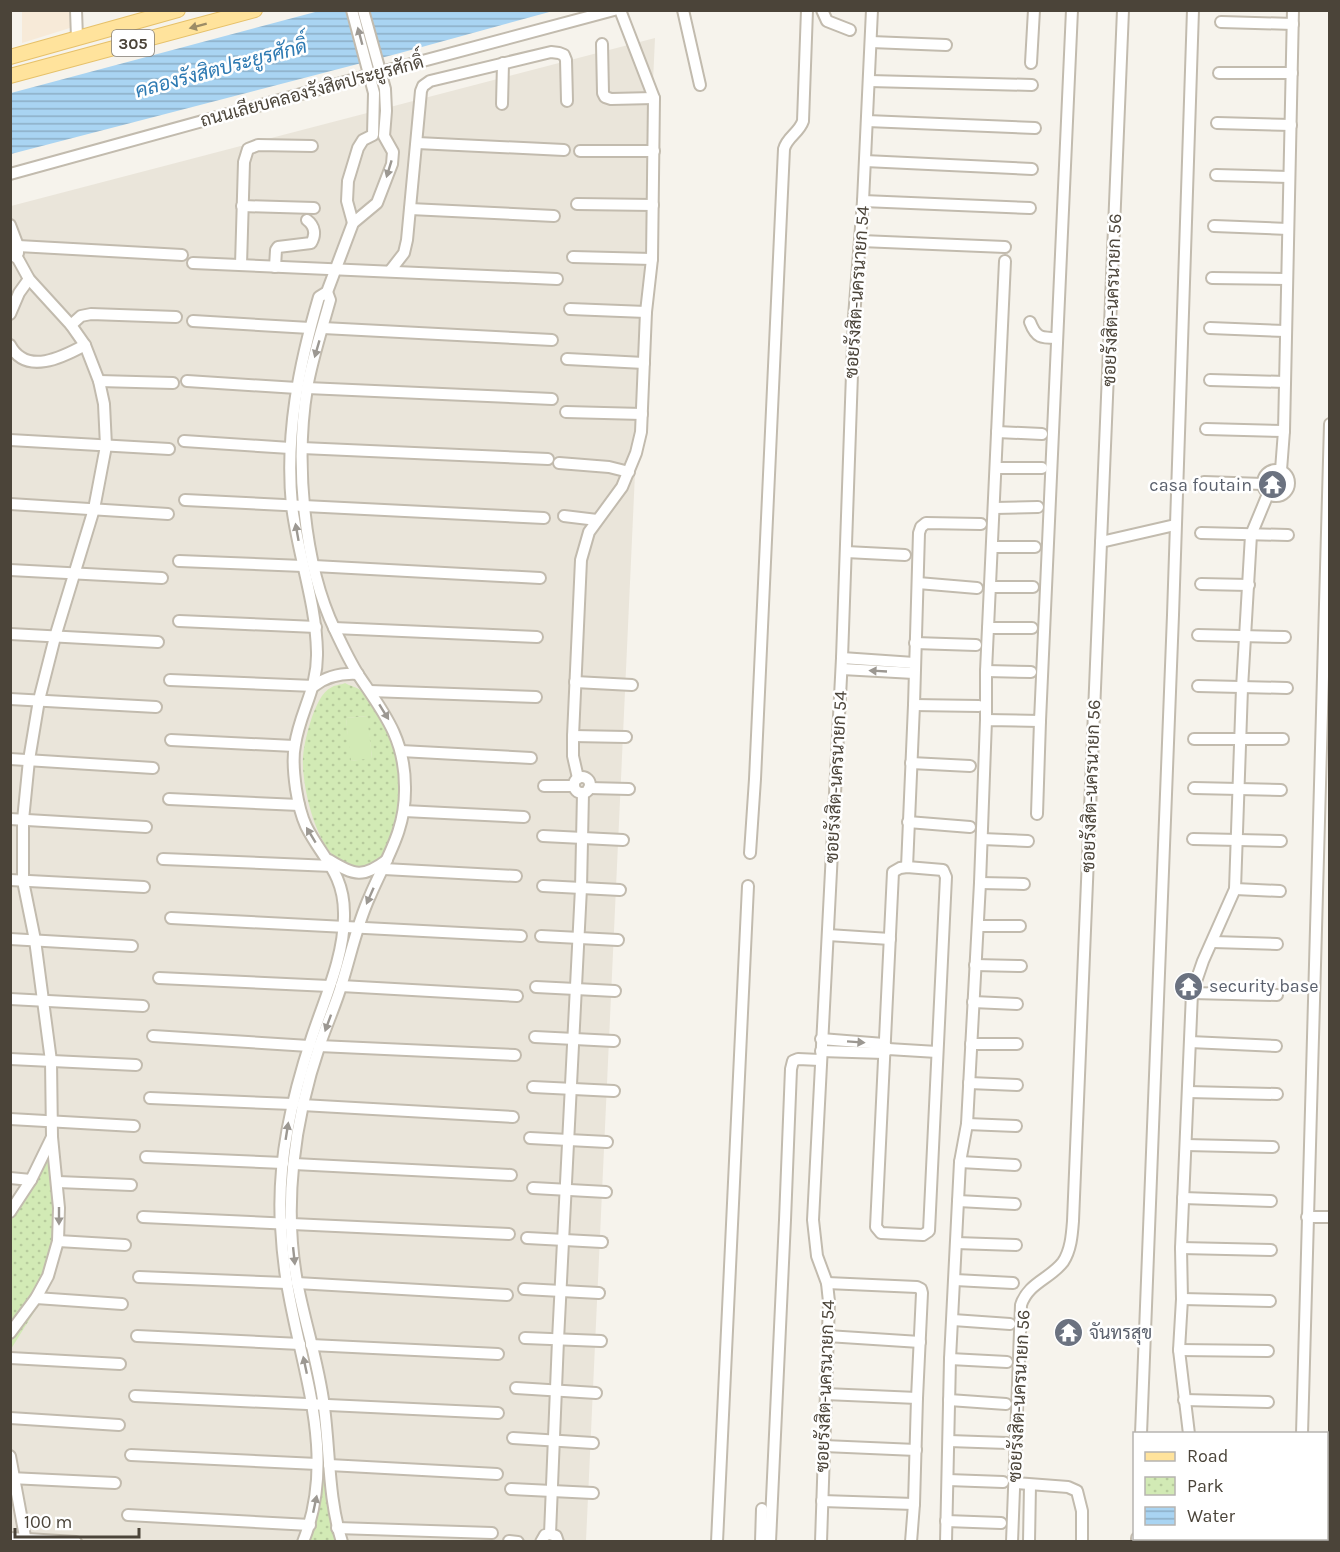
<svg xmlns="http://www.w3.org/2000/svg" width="1340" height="1552" font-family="Karla,Sarabun,sans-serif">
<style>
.residential{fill:#eae5da}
.commercial{fill:#f7ead8}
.green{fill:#d2eab5}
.park{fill:url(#park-dots);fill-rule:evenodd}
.water{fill:url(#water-rules)}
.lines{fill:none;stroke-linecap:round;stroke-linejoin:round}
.minor-casing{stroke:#c2bbae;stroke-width:14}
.major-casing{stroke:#e6c16a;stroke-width:16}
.minor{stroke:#fff;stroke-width:10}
.major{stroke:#ffe39c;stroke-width:14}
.oneway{fill:#9c8c66}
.oneway2{fill:#9c9892}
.labels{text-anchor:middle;stroke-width:5;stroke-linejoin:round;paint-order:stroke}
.shield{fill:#fff;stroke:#817c74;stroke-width:1.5}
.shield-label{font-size:16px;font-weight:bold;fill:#4b4439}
.street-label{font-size:18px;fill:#4b4439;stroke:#fff}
.worship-label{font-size:18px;fill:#5b616d;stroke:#fff;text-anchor:start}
.water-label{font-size:20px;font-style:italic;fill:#2e7ab2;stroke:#fff}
</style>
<defs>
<pattern id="park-dots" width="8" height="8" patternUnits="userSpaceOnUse" patternTransform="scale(1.5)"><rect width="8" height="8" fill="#d2eab5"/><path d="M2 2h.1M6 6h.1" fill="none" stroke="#b6ca9c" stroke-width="1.8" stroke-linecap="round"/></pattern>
<pattern id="water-rules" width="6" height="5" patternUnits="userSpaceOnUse" patternTransform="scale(1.5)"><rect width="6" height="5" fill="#a9d4f2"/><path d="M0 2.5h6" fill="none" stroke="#8caec5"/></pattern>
</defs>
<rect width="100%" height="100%" fill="#f6f3ec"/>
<path class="residential" d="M 655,38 L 586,1541 L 11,1542 L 11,206 Z"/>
<path class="commercial" d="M 22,11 L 74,11 L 73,27 L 22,43 Z"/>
<path class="green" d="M 368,716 L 372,759 L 350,761 L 346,718 Z"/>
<g class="park">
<path d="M 345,683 C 350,686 357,687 362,691 C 366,694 369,701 372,706 C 386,729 399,755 400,782 C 401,806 393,859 367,867 C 321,880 301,788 303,757 C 304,744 308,729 312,717 C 316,707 321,692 332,687 C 335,685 341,685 345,683 ZM 367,716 L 372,758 L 351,761 L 346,718 Z"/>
<path d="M 52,1150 L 61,1244 L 41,1301 L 11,1349 L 11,1220 L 35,1183 Z"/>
<path d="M 323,1472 L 341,1541 L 302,1542 L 307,1528 Z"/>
</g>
<path class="water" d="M 319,11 L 553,11 L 400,53 L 11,154 L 11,93 Z"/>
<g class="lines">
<defs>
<g id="minor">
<path d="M 76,10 L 77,38"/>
<path d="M 352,10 L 374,93 L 373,135 L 363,140 L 358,148 L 348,181 L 347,201 L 353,223"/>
<path d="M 683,10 L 700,85"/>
<path d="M 822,10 L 827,21 L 850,30"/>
<path d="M 1221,22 L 1293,24"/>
<path d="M 871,42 L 946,45"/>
<path d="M 602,44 L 603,93 L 605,97 L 611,99 L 654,98"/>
<path d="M 1031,63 L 1034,10"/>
<path d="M 1219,73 L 1292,73"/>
<path d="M 869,81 L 1032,85"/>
<path d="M 502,104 L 503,63"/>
<path d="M 867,121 L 1035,128"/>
<path d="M 1217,123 L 1291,125"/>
<path d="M 417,143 L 564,150"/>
<path d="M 580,151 L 654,151"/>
<path d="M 865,161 L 1032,169"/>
<path d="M 10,174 L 370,75 L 614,10"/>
<path d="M 1216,175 L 1289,177"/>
<path d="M 863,201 L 1030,208"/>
<path d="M 577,204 L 653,205"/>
<path d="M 242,206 L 314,208"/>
<path d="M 410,209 L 554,216"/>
<path d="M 10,225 L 18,246 L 18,253"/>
<path d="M 1214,226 L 1288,229"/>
<path d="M 861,241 L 1005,247"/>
<path d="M 10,249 L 18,246 L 182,255"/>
<path d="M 10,253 L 18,259 L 29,279 L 71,325 L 85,345 L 99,381 L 104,404 L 106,446 L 94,509 L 55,637 L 39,700 L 29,760 L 23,820 L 23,881 L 35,940 L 51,1061 L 52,1137 L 59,1208 L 58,1241 L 48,1276 L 36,1298 L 10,1333"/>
<path d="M 573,257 L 652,259"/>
<path d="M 193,263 L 557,279"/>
<path d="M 241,265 L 244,162 L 248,149 L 258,145 L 312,146"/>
<path d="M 275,267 L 276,250 L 278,247 L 311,243 C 316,235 315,226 307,220"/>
<path d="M 390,271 L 404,253 L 407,240 L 421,91 L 423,86 L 430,81 L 551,52 L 559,53 L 564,55 L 566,60 L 567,101"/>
<path d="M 1212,278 L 1287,279"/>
<path d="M 327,292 L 330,300 C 322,329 312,359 307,388 C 295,460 303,564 335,630 C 342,645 350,662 359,676 C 384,713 405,739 405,787 C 406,831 386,858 370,896 C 357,924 351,954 342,983 C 336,1004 327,1023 320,1044 C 294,1120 282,1207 298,1287 C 306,1327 319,1366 324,1407 C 330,1452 328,1498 342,1542"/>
<path d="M 570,309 L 646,312"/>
<path d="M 10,314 L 19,293 L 29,279"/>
<path d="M 193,321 L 310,328"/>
<path d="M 1030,322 C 1036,338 1041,338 1057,338"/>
<path d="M 71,325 L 81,316 L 91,314 L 176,317"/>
<path d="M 323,328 L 552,340"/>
<path d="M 1210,328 L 1285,331"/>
<path d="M 10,345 C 26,376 63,357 85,345"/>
<path d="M 567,359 L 644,363"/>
<path d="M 1210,380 L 1285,382"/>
<path d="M 99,381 L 173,383"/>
<path d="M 187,381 L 297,388"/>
<path d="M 307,388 L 552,399"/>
<path d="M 566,412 L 642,414"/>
<path d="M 1206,429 L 1284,431"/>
<path d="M 997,432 L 1042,434"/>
<path d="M 10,440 L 169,449"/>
<path d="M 184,441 L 290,448"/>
<path d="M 302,448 L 548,459"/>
<path d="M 559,463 L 609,467 L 629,472"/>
<path d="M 997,468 L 1042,468"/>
<circle cx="1276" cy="483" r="13"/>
<path d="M 1281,470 L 1284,431 L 1293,10"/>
<path d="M 1204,482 L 1263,484"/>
<path d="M 185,500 L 544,518"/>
<path d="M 10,504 L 168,514"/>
<path d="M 995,508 L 1038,507"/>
<path d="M 564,516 L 597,520"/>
<path d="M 1201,533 L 1288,535"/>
<path d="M 1101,542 L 1175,525"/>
<path d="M 993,547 L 1035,547"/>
<path d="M 846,552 L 905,555"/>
<path d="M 179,561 L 303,566"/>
<path d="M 314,566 L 540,578"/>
<path d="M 10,570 L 162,578"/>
<path d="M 918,583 L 977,588"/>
<path d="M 1201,584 L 1249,585"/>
<path d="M 991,587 L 1033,587"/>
<path d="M 179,621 L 316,627"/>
<path d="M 334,628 L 537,637"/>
<path d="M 988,628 L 1032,628"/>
<path d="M 10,634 L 158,642"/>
<path d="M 1198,635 L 1285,637"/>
<path d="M 915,643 L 976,645"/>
<path d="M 842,658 L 914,663"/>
<path d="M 842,669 L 914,673"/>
<path d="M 986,671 L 1031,672"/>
<path d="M 170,680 L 314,686 C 327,676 342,673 358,674"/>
<path d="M 575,682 L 632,685"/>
<path d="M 1198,686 L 1287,688"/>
<path d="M 370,691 L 536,697"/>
<path d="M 10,699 L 156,707"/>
<path d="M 914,705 L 979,706"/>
<path d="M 986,720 L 986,671 L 1005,261"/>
<path d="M 573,736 L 626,737"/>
<path d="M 1194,739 L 1283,739"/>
<path d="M 171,740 L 294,746"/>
<path d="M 401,751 L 531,758"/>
<path d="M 10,759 L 153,768"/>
<path d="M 911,763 L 970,766"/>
<circle cx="582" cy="785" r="8"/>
<path d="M 578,778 L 573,756 L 573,736 L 581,560 L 589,532 L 622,487 L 636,453 L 641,432 L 646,312 L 652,259 L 654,98 L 620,10"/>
<path d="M 544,786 L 573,786"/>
<path d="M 589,788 L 629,789"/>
<path d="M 1194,788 L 1281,790"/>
<path d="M 169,799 L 299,805"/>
<path d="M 404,811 L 524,817"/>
<path d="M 1037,814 L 1040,721"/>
<path d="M 10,819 L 146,827"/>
<path d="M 908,822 L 970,827"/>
<path d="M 543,836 L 623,840"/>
<path d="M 982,839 L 1028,841"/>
<path d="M 1193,839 L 1281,841"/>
<path d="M 750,853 L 755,779 L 784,149 C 787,137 799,133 803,121 L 807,10"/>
<path d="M 163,859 L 332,866"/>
<path d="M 329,860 C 355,876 363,878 387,860"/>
<path d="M 907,867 L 943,870 L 946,877 L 929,1231 L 923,1235 L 881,1233 L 876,1227 L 893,872 L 900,868 Z"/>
<path d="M 907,867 L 914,705 L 919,533 L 921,527 L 926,523 L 981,524"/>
<path d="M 384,869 L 516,876"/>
<path d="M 10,880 L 144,887"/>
<path d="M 980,883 L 1024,884"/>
<path d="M 543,886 L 620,890"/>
<path d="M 1235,889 L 1280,891"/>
<path d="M 171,918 L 521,936"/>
<path d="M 978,926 L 1020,926"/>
<path d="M 828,935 L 890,939"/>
<path d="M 541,936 L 618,940"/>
<path d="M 10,939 L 132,946"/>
<path d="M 1213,942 L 1277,944"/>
<path d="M 975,965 L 1021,966"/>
<path d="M 159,978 L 329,986"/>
<path d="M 341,986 L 517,996"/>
<path d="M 536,987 L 615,991"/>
<path d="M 1192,993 L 1277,995"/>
<path d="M 10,999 L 143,1006"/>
<path d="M 973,1002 L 1017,1004"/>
<path d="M 153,1036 L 309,1046"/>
<path d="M 535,1037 L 614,1041"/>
<path d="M 821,1039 L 884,1044 L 888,1049"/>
<path d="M 1190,1042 L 1276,1046"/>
<path d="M 971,1044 L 1017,1044"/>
<path d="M 319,1046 L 515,1055"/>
<path d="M 821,1051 L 884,1053 L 888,1049 L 937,1052"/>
<path d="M 10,1059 L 136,1065"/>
<path d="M 969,1083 L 1017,1085"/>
<path d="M 533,1087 L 614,1091"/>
<path d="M 1188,1092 L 1277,1094"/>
<path d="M 150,1098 L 292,1104"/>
<path d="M 302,1105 L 513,1117"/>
<path d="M 10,1119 L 134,1126"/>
<path d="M 967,1124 L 1016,1126"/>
<path d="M 530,1138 L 607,1142"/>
<path d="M 1186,1145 L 1273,1147"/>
<path d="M 146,1157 L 283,1163"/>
<path d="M 960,1162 L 1015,1165"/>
<path d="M 294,1164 L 511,1175"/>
<path d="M 10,1178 L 31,1180"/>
<path d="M 58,1182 L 131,1185"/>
<path d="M 533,1188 L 606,1192"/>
<path d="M 1183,1198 L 1271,1201"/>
<path d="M 958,1201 L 1015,1204"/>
<path d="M 10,1212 L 31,1180 L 52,1137"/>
<path d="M 143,1217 L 509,1234"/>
<path d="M 1307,1217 L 1330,1217"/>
<path d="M 527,1238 L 602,1242"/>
<path d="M 58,1241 L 125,1245"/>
<path d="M 956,1243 L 1016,1245"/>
<path d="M 1181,1248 L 1271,1250"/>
<path d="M 139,1277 L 287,1283"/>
<path d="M 955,1280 L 1013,1283"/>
<path d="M 297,1283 L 507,1295"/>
<path d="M 827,1283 L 917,1287 L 921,1289 L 922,1293 L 917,1398 L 914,1504 L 911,1542"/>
<path d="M 524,1289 L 599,1293"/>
<path d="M 36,1298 L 122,1304"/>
<path d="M 1182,1299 L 1270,1301"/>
<path d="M 953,1320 L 1010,1324"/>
<path d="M 137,1336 L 300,1344"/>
<path d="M 827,1336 L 920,1342"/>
<path d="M 525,1338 L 601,1341"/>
<path d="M 311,1345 L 498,1354"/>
<path d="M 1179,1350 L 1268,1351"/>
<path d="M 10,1358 L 120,1364"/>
<path d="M 950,1359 L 1007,1362"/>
<path d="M 516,1388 L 596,1393"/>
<path d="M 825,1394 L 917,1398"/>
<path d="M 135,1396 L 498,1413"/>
<path d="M 949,1400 L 1006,1404"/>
<path d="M 1184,1400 L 1268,1402"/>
<path d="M 10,1418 L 119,1425"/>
<path d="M 1141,1434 L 1173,615 L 1193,10"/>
<path d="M 1189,1434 L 1179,1350 L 1182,1299 L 1181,1248 L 1192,993 L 1203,961 L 1235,889 L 1242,688 L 1251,535 L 1268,494"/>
<path d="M 1302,1434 L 1330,424"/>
<path d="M 513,1438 L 593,1443"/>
<path d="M 949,1441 L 1007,1443"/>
<path d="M 824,1446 L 916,1450"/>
<path d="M 131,1455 L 317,1464"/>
<path d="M 10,1456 L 26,1542"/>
<path d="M 329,1465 L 497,1474"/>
<path d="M 10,1478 L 115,1483"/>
<path d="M 948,1480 L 1003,1482"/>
<path d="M 1015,1483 L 1068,1487 L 1077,1491 L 1082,1511 L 1082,1542"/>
<path d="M 511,1489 L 593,1493"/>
<path d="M 822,1501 L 914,1504"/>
<path d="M 128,1515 L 310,1525"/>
<path d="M 946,1521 L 1001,1523"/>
<path d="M 337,1528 L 492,1533"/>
<path d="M 550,1534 L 558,1340 L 581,888 L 583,793"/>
<path d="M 10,1538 L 76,1542"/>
<path d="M 509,1541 L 518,1542"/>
<path d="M 303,1542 C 338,1455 301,1370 287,1283 C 284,1265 282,1245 281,1226 C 277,1161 292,1098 312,1037 C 325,998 345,955 344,913 C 344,873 322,858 306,826 C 301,815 298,802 296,789 C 294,775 292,759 295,745 C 300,711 318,689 317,652 C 316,602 298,555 292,506 C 285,435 299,365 319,297 L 327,292 L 353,223 L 377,203 L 392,164 L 393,152 L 384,136 L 386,111 L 385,89 L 363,10"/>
<path d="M 541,1542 L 545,1535 L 550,1534 L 556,1536 L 558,1542"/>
<path d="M 717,1542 L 748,886"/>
<path d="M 761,1542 L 762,1509"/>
<path d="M 770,1542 L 785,1220 L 791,1069 L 793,1061 L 798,1059 L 820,1060"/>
<path d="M 821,1542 L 829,1302 L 827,1283 L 817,1256 L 813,1220 L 842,658 L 854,317 L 863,201 L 872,10"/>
<path d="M 946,1542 L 950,1359 L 958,1201 L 960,1162 L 967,1124 L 980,883 L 986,720 L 1040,721 L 1072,10"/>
<path d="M 1012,1542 L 1021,1305 C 1028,1283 1050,1279 1063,1262 C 1071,1250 1072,1234 1073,1221 L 1123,10"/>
<path d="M 1029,1542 L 1030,1485"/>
<path d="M 1137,1542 L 1137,1538"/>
<path d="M 1188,1542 L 1188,1538"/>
<path d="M 1300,1542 L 1300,1538"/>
</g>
<g id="major">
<path d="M 10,57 L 178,10"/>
<path d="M 10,76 L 255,10"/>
</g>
</defs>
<use href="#minor" class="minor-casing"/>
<use href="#major" class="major-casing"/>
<use href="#minor" class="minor"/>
<use href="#major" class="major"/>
</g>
<defs><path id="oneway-solid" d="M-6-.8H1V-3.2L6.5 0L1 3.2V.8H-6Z" transform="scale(1.5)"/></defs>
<use class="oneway" href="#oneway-solid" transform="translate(198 26) rotate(165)"/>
<g class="oneway2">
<use href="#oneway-solid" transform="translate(360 36) rotate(-105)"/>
<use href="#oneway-solid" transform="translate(389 169) rotate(107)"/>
<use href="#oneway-solid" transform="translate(317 349) rotate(106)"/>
<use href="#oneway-solid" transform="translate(297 532) rotate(-100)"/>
<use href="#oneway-solid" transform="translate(878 671) rotate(-177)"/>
<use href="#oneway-solid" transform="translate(384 712) rotate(58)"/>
<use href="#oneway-solid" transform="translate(311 835) rotate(-121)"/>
<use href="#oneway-solid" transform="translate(370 896) rotate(114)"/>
<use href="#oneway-solid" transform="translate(328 1023) rotate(110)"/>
<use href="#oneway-solid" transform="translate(856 1042) rotate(4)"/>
<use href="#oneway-solid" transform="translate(287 1131) rotate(-81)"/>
<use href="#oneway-solid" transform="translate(59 1216) rotate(90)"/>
<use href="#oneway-solid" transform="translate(294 1256) rotate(84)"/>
<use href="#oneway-solid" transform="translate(305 1365) rotate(-102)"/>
<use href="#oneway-solid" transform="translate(315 1504) rotate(-78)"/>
</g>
<defs>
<symbol id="temple-disc" viewBox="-11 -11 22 22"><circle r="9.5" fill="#6b7280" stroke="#fff"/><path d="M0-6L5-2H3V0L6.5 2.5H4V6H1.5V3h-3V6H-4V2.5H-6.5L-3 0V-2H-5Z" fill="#fff"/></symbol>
</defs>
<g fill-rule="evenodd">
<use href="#temple-disc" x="1256" y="468" width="33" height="33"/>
<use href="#temple-disc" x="1172" y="970" width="33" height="33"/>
<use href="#temple-disc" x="1052" y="1316" width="33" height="33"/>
</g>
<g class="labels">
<rect class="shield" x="112" y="30" width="42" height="26" rx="4.5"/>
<g class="shield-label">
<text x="133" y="49">305</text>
</g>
<g class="street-label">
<text transform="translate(312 91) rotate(-15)" y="6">ถนนเลียบคลองรังสิตประยูรศักดิ์</text>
<text transform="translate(857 292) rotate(-86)" y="6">ซอยรังสิต-นครนายก 54</text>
<text transform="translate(1112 300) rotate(-88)" y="6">ซอยรังสิต-นครนายก 56</text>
<text transform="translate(836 777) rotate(-87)" y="6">ซอยรังสิต-นครนายก 54</text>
<text transform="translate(1091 786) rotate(-88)" y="6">ซอยรังสิต-นครนายก 56</text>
<text transform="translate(825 1386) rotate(-88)" y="6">ซอยรังสิต-นครนายก 54</text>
<text transform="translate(1019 1396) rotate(-87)" y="6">ซอยรังสิต-นครนายก 56</text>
</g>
<g class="worship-label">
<text x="1252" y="491" text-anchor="end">casa foutain</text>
<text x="1209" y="992">security base</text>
<text x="1089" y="1339">จันทรสุข</text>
</g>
<g class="water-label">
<text transform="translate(221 68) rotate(-15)" y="7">คลองรังสิตประยูรศักดิ์</text>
</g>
</g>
<rect width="1340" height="1552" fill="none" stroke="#4b4439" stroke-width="24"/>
<rect x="1133" y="1432" width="195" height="108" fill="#ffffff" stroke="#b7b4b0" stroke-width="1.5"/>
<rect x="1145" y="1452" width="30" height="9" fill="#ffe39c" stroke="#b7b4b0" stroke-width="1.5"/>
<text x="1187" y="1462" font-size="18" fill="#4b4439">Road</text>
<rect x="1145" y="1477" width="30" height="18" fill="url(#park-dots)" stroke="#b7b4b0" stroke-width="1.5"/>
<text x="1187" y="1492" font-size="18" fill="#4b4439">Park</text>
<rect x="1145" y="1507" width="30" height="18" fill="url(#water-rules)" stroke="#b7b4b0" stroke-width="1.5"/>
<text x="1187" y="1522" font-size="18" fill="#4b4439">Water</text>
<path d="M15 1528v9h124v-9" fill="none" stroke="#4b4439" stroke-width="3"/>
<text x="24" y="1528" font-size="18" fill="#4b4439" stroke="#ffffff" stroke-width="4.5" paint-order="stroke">100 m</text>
</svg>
